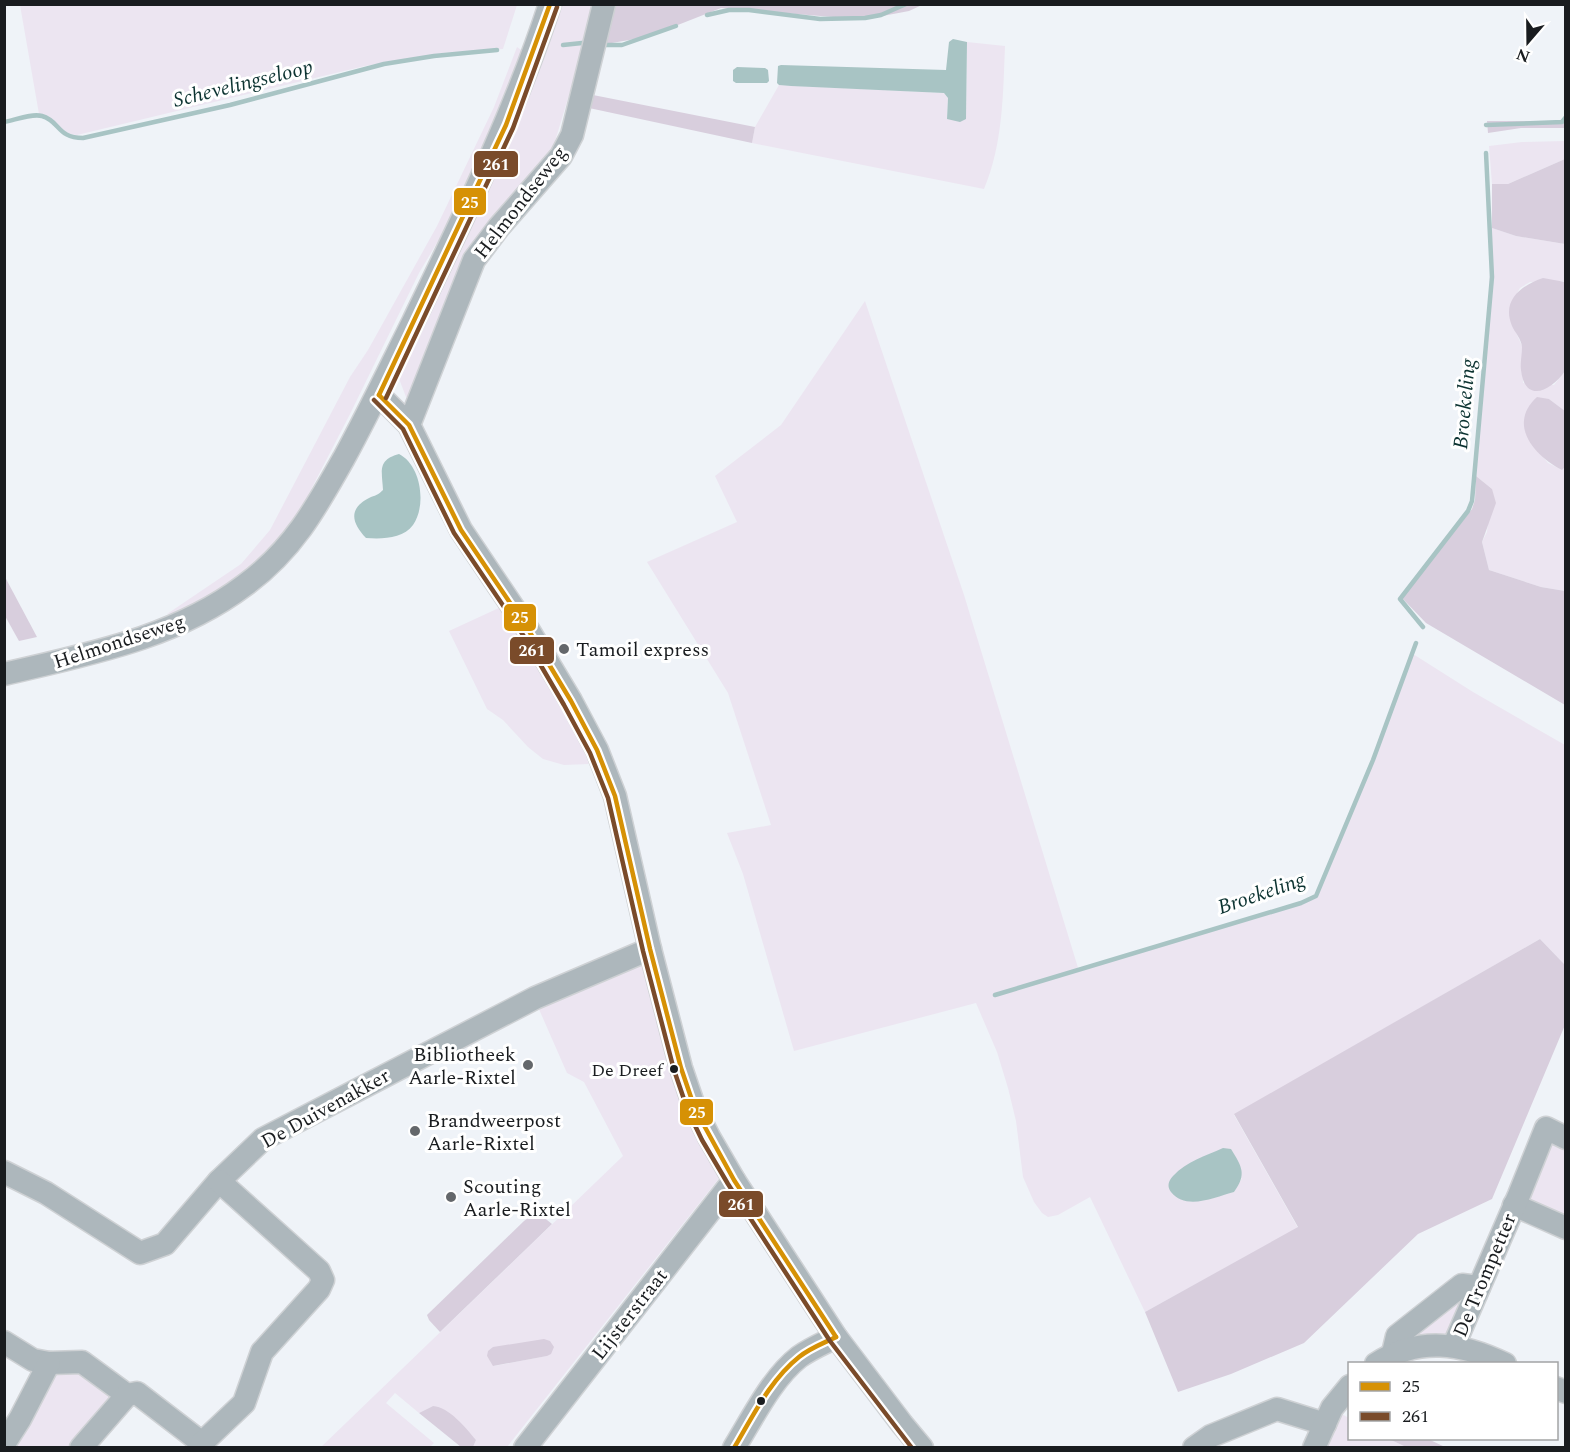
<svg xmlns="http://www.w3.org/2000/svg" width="1570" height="1452" font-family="Spectral,serif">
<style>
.green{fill:#ece5f1;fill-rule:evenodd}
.forest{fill:#d8cedd}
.water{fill:#a8c4c4}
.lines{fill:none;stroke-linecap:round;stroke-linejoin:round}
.stream{stroke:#a8c4c4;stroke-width:4.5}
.minor-casing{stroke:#ced1d4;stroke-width:25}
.minor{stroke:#adb7bc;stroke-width:22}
.bus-1-casing{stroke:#fff;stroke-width:9}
.bus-2-casing{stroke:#fff;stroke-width:9}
.bus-1{stroke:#d69105;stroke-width:4.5}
.bus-2{stroke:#7a4b2a;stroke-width:4.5}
.poi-dot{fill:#64676b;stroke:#fff;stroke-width:2}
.bus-dot{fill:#191c1f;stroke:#fff;stroke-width:2}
.labels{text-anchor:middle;stroke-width:6;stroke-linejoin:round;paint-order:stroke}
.bus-label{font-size:18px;fill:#191c1f;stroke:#fff;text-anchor:end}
.street-label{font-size:20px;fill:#191c1f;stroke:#fff}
.poi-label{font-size:20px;fill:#191c1f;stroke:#fff;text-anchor:start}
.water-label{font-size:21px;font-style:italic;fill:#0c3331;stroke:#fff}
.line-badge{stroke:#fff;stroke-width:2}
.badge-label{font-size:16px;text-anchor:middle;font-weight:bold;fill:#fff}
</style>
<rect width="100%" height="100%" fill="#eff3f8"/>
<g class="green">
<path d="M 20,5 L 20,4 L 517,5 L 503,49 L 442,53 L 365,66 L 77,135 C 59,134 54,117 39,114 Z"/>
<path d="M 557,5 L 592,5 L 572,85 L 553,148 L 544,164 L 512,198 L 411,399 L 406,397 L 398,376 Z"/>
<path d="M 967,42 L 1005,46 C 1003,95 1003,144 984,189 L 752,143 L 755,127 L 779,85 L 944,93 L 948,98 L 947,119 L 966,119 Z"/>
<path d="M 517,47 L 524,52 L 454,214 L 419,273 L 350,414 L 302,507 L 270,549 L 253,566 L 229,585 L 186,611 L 167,614 L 241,564 L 270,530 L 350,377 L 368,350 L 437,226 L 494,107 Z"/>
<path d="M 1565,141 L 1565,159 L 1508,184 L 1492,184 L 1489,146 L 1522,142 Z"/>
<path d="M 1492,228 L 1516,236 L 1565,244 L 1565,282 L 1563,281 L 1530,282 L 1520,288 L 1512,302 L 1510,319 L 1522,346 L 1523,383 L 1554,385 L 1565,371 L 1565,411 L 1549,399 L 1539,452 L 1548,463 L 1562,470 L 1565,467 L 1565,591 L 1541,587 L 1489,570 L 1482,542 L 1487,532 L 1492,489 L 1476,476 L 1485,373 Z"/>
<path d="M 865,301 L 964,595 L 1079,971 L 1316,897 L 1373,762 L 1413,654 L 1473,692 L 1565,745 L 1565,965 L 1540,939 L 1234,1115 L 1298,1228 L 1145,1312 L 1090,1197 L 1058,1215 L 1048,1217 L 1042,1213 L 1034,1202 L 1023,1177 L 1016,1121 L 1008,1088 L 997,1052 L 976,1003 L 794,1051 L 743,874 L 727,833 L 771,825 L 728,693 L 647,562 L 737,522 L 715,476 L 781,425 ZM 1242,1178 L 1234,1192 L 1189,1202 Z"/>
<path d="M 501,607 C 532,659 567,707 589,764 L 564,765 L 543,759 L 528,747 L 503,720 L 487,709 L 449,631 Z"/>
<path d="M 643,955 L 720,1177 L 507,1447 L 473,1447 L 476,1440 L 433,1406 L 419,1413 L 395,1393 L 386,1403 L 434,1443 L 430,1447 L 320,1448 L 623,1156 L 584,1082 L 567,1073 L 538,1007 ZM 487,1356 L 547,1356 L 494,1366 Z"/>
<path d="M 1551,1142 L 1565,1145 L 1565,1223 L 1528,1204 L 1544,1152 Z"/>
<path d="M 1473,1280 L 1450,1335 L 1411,1339 Z"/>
<path d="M 82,1362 L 127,1395 L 81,1447 L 5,1448 L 49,1363 Z"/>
<path d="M 1338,1412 L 1349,1418 L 1350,1438 L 1389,1439 L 1406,1447 L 1320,1448 Z"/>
</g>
<g class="forest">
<path d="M 613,5 L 922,5 L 909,11 L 872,18 L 833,17 L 721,8 L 660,32 L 635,39 L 606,44 Z"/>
<path d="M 593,95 L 755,127 L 752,143 L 589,108 Z"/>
<path d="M 1487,121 L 1565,121 L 1565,128 L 1521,128 L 1488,133 Z"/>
<path d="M 1565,159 L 1565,244 L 1516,236 L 1492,228 L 1492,184 L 1508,184 Z"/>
<path d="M 1543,278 L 1565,282 L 1565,371 C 1552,390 1525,405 1521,370 C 1520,363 1522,355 1522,347 C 1521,338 1515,333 1512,326 C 1501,300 1522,285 1543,278 Z"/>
<path d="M 1537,397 L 1549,399 L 1565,411 L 1565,467 L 1562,470 C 1534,456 1507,424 1537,397 Z"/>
<path d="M 1476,476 L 1492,489 L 1496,503 L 1482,542 L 1489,570 L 1541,587 L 1565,591 L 1565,705 L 1426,623 L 1402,598 L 1472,509 L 1475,500 Z"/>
<path d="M 5,577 L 37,637 L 19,641 L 5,616 Z"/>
<path d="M 1540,939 L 1565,965 L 1565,1025 L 1492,1199 L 1418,1234 L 1304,1343 L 1231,1374 L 1178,1392 L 1145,1312 L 1298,1227 L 1234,1114 Z"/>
<path d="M 535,1213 L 542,1216 L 552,1224 L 440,1332 L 429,1320 L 427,1315 L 524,1221 Z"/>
<path d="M 544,1339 L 550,1341 L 554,1347 L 551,1354 L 547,1356 L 493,1366 L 487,1356 L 488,1351 L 493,1347 Z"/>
<path d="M 433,1406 C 449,1407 466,1428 476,1440 L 473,1447 L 461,1447 L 419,1413 Z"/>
<path d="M 1389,1439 L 1428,1439 L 1445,1447 L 1406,1447 Z"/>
</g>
<g class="water">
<path d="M 953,39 L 967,42 L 966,119 L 960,122 L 947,119 L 948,98 L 944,93 L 791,86 L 779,85 L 777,83 L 778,66 L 781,65 L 946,70 L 949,42 Z"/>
<path d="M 737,67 L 765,68 L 768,70 L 769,81 L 767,83 L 736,83 L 733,81 L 733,70 Z"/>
<path d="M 399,454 C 421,465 427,505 413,525 C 403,539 382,539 366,538 C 351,522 348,508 371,497 C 377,495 379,494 383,490 C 382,471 377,460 399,454 Z"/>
<path d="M 1223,1148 L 1231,1149 C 1242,1167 1247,1174 1234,1192 C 1215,1197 1186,1211 1171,1192 C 1167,1187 1168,1181 1173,1176 C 1187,1161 1205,1156 1223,1148 Z"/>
</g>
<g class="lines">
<g class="stream">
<path d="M 707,15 L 729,10 L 749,10 L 820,19 L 865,18 L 881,15 L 906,4"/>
<path d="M 563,45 L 582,43"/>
<path d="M 606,45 L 622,45 L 676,26"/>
<path d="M 4,122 C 15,120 32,113 42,116 C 60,121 57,138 83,138 L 230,105 L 384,64 L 434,56 L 497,50"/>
<path d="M 1486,125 L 1562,122 L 1566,117"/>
<path d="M 1423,627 L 1400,599 L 1468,511 L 1472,501 L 1492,277 L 1486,153"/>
<path d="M 995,995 L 1301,903 L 1316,896 L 1373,760 L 1416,643"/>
</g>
<defs>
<g id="minor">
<path d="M 379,395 L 409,425 L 461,530 L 529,631 L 571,701 L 597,750 L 615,796 L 650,949 L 681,1068 L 695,1109 L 709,1137 L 734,1180 L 836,1337 L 902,1424 L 922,1448"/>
<path d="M 409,425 L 474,260 L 499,227 L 561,156 L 572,135 L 604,4"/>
<path d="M 4,674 C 89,654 175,638 245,585 C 292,551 316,508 344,458 C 368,414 390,368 413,322 C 463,218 514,115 550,4"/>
<path d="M 4,1172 L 46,1193 L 140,1253 L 165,1244 L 219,1181 L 263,1139 L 535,998 L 650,949"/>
<path d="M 1514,1205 L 1566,1228"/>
<path d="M 4,1342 L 33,1360 L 49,1363 L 82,1362 L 127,1395 L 137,1393 L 202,1443"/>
<path d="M 1454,1345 L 1519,1195 L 1546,1128 L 1566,1138"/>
<path d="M 1393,1353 L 1397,1336 L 1462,1285 L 1479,1287"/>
<path d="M 1376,1364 C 1419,1336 1462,1343 1505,1364"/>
<path d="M 1556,1388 L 1566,1392"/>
<path d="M 4,1444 L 20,1419 L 49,1363"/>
<path d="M 81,1448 L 127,1395"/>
<path d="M 201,1448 L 202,1443 L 244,1403 L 262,1352 L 319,1289 L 323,1280 L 319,1271 L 219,1181"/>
<path d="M 525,1448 L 734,1180"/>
<path d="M 734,1448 C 752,1419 772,1378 799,1357 C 810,1349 824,1343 836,1337"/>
<path d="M 1194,1448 L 1211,1436 L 1277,1409 L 1325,1424"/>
<path d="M 1314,1448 L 1332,1408 L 1350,1386"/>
</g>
</defs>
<use href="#minor" class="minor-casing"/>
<use href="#minor" class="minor"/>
<defs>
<g id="bus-1">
<path d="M 379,395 L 409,425 L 461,530 L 529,631 L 571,701 L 597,750 L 615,796 L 650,949 L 681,1068 L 695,1109 L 734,1180 L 836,1337"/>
<path d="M 379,395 L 506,125 L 550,4"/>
<path d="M 734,1448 C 753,1416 770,1380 799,1357 C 810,1348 824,1343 836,1337"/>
</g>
<g id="bus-2">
<path d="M 386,398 L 513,128 L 557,7"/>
<path d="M 374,400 L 403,429 L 454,533 L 523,635 L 564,705 L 590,753 L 608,798 L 643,951 L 674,1070 L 688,1111 L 702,1140 L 728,1184 L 830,1341 L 912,1448"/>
</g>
</defs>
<use href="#bus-1" class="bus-1-casing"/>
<use href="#bus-2" class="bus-2-casing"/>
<use href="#bus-1" class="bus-1"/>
<use href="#bus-2" class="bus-2"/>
</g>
<g class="poi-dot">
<circle cx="564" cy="649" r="6"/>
<circle cx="528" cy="1065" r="6"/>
<circle cx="415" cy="1131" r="6"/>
<circle cx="451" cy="1197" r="6"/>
</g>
<g class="bus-dot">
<circle cx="674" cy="1069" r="5"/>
<circle cx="761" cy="1401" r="5"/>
</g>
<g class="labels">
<g class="bus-label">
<text x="663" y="1076">De Dreef</text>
</g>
<g class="street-label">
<text transform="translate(520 202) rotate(-52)" y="7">Helmondseweg</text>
<text transform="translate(119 641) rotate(-18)" y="7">Helmondseweg</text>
<text transform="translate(325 1108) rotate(-29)" y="7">De Duivenakker</text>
<text transform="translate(1484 1275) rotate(-67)" y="7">De Trompetter</text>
<text transform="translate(629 1314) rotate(-52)" y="7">Lijsterstraat</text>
</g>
<g class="poi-label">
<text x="576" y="656">Tamoil express</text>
<text x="516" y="1061" text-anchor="end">Bibliotheek<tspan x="516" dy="23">Aarle-Rixtel</tspan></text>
<text x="427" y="1127">Brandweerpost<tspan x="427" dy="23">Aarle-Rixtel</tspan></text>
<text x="463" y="1193">Scouting<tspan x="463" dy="23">Aarle-Rixtel</tspan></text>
</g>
<g class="water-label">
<text transform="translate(243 83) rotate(-14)" y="7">Schevelingseloop</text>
<text transform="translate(1464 404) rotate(-85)" y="7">Broekeling</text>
<text transform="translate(1261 893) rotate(-19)" y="7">Broekeling</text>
</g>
</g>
<g class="line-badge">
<rect x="473" y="150" width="46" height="28" rx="6" fill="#7a4b2a"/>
<rect x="453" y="187" width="34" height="29" rx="6" fill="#d69105"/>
<rect x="503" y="603" width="34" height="29" rx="6" fill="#d69105"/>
<rect x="509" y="636" width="46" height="29" rx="6" fill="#7a4b2a"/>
<rect x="679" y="1098" width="35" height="28" rx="6" fill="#d69105"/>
<rect x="718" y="1190" width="46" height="28" rx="6" fill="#7a4b2a"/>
</g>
<g class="badge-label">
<text x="496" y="170">261</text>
<text x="470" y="208">25</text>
<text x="520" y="623">25</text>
<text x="532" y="656">261</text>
<text x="697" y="1118">25</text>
<text x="741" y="1210">261</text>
</g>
<rect width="1570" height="1452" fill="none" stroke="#191c1f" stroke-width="12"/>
<rect x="1348" y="1362" width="210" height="78" fill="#ffffff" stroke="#a3a4a5" stroke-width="1.5"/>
<rect x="1360" y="1382" width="30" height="9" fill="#d69105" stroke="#a3a4a5" stroke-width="1.5"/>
<text x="1402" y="1392" font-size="18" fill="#191c1f">25</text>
<rect x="1360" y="1412" width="30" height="9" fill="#7a4b2a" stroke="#a3a4a5" stroke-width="1.5"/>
<text x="1402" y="1422" font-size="18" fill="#191c1f">261</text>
<g transform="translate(1528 42) rotate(200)" stroke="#ffffff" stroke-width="4.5" paint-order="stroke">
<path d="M0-4.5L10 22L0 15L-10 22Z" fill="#191c1f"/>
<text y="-9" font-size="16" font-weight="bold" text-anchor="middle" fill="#191c1f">N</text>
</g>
</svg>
